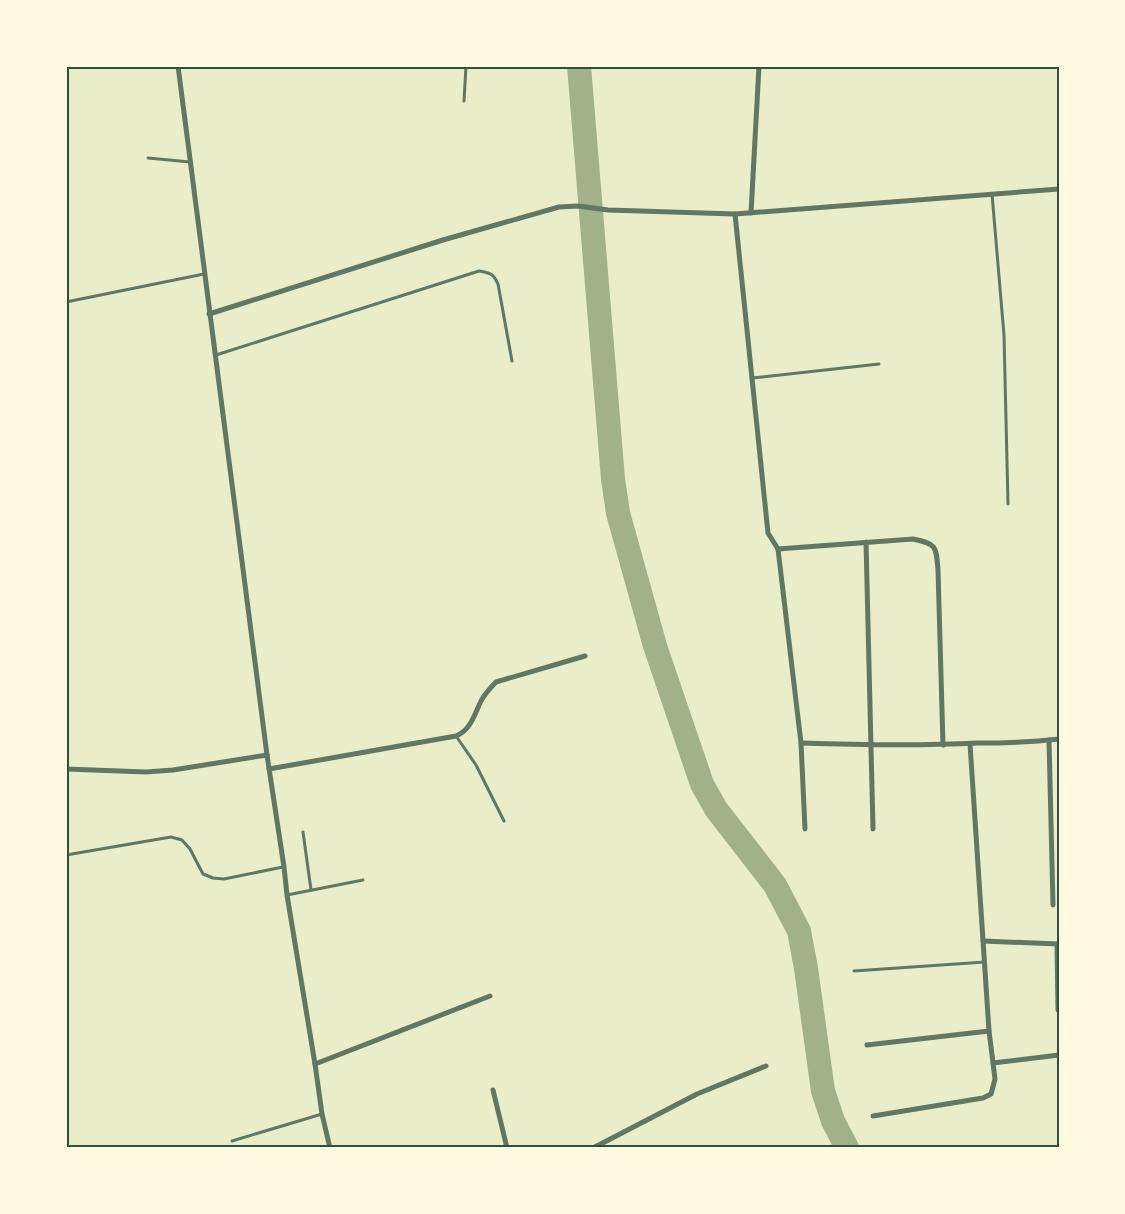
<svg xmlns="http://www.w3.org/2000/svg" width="1125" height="1214" font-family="Karla,sans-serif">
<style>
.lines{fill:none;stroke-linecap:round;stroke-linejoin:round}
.river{stroke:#a3b18a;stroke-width:24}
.service{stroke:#617663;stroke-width:3}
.minor{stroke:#617663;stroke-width:5}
.neatline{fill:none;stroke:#344e41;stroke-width:2}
</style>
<rect width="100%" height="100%" fill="#e9edc9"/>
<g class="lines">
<path class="river" d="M 579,66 L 613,479 L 618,513 L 655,646 L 702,784 L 716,809 L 775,885 L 799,931 L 806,968 L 823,1091 L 833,1121 L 847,1148"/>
<g class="service">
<path d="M 464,101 L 466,66"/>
<path d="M 148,158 L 190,162"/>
<path d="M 992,194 L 1004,335 L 1008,504"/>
<path d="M 66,302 L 204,274"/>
<path d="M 216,355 L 479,271 C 490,273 493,273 498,284 L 512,361"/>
<path d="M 752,378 L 879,364"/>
<path d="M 456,736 L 476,765 L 504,821"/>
<path d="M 303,832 L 311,890"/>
<path d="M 66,855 L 171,837 L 182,840 L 190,849 L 203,874 L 213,878 L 224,879 L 283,867"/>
<path d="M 287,895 L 363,880"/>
<path d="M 854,971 L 985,962"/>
<path d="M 232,1141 L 322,1114"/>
</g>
<g class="minor">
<path d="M 178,66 L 267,755 L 284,867 L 287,895 L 315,1064 L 322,1114 L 330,1148"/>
<path d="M 751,213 L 759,66"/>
<path d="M 735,214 L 768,533 L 778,549 L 801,743 L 805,829"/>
<path d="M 209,314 L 443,240 L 559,207 L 578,206 L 608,210 L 735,214 L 1059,189"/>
<path d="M 866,542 L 873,829"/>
<path d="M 778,549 L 913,539 C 937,544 936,546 938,570 L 943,745"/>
<path d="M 1049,740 L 1053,905"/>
<path d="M 801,743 C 860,745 919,746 978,743 C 1005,743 1032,742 1059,739"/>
<path d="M 66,769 L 146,772 L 173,770 L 267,755"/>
<path d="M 269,769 L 456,736 C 471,730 474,715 481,701 C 485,694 490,688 496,682 L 585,656"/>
<path d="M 983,941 L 1059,944"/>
<path d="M 1057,944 L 1058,1010"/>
<path d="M 867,1045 L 989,1031"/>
<path d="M 993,1063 L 1059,1055"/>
<path d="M 315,1064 L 490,996"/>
<path d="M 493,1090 L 507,1148"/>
<path d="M 873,1116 L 983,1098 L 991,1094 L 995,1079 L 989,1031 L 970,744"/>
<path d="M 593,1148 L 697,1094 L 766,1066"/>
</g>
</g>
<rect width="1125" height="1214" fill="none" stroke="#fefae0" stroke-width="135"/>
<rect x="68" y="68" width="990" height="1078" class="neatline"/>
</svg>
